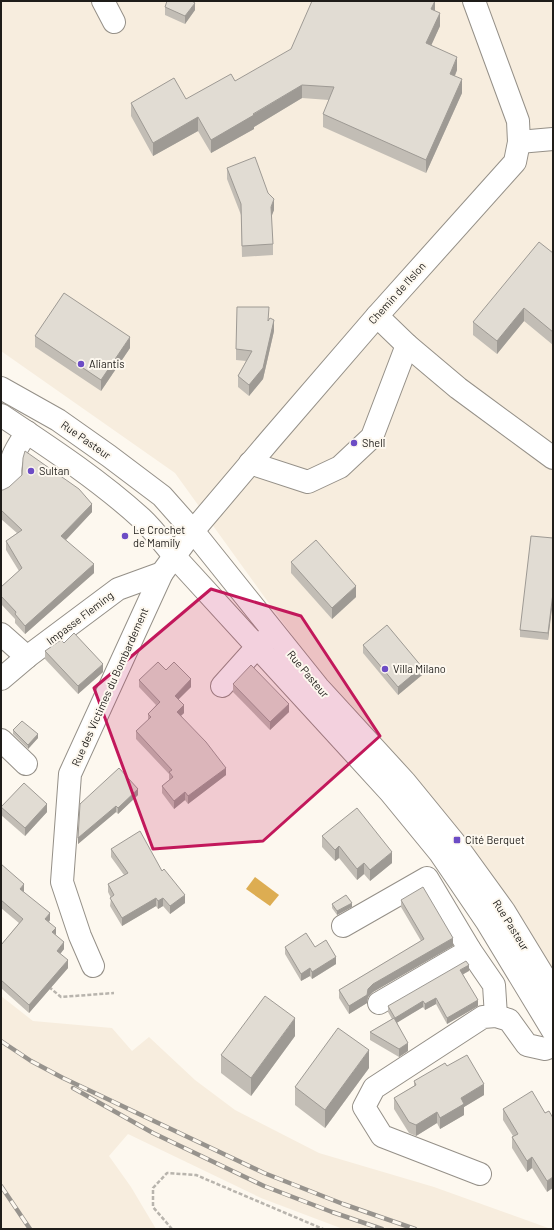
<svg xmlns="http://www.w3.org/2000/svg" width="554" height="1230" font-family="Barlow,sans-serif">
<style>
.built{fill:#f7edde}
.water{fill:#ddad52}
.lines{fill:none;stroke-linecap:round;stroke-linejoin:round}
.minor-casing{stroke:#959088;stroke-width:24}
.major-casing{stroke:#959088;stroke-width:24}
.path{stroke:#b8b4ad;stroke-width:2.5;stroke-dasharray:4 2;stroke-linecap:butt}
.minor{stroke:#fff;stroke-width:22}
.major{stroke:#fff;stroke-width:22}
.rail-casing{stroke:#97938d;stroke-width:4.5}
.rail{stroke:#fdf8ef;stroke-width:3;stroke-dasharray:9;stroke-linecap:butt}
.wall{fill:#c2bdb5}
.shaded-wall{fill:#9e9a94}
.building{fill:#e1dcd3;stroke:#9e9a94}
.marked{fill:#c2185b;fill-opacity:0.2;stroke:#c2185b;stroke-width:3;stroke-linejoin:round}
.poi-dot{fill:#6c4cc5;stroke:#fdf8ef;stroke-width:1.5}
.labels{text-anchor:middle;stroke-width:4;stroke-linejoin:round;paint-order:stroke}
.street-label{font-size:11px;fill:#1e1c19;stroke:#fdf8ef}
.poi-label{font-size:11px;fill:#1e1c19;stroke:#fdf8ef;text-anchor:start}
</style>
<rect width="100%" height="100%" fill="#fdf8ef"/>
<g class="built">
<path d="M 1,1 L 553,1 L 553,974 L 525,922 L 307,656 L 175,473 L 1,351 Z"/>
<path d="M 1,996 L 33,1021 L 112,1028 L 132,1051 L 149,1037 L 195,1080 L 235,1110 L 319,1153 L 434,1187 L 551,1229 L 343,1229 L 261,1198 L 128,1134 L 109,1156 L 131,1187 L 156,1229 L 1,1229 Z"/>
</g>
<path class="water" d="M 255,877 L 279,895 L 270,906 L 246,889 Z"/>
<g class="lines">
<defs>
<g id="minor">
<path d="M 103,1 L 114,22"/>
<path d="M 519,142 L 553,139"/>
<path d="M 407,345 L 458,388 L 553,458"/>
<path d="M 250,463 L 308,482 L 340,467 L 372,437 L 407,345 L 377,316"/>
<path d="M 1,486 L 11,478 C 8,458 17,448 27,432"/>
<path d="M 1,634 L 27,657"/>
<path d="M 1,679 L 27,657 L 118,589 L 162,573 L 193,531 L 270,440 L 377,316 L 515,162 L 519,142 L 518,121 L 474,1"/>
<path d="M 222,686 L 256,648 L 272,634"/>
<path d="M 1,740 L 26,764"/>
<path d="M 343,926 L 427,878 L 470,950 L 494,985 L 496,1016"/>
<path d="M 93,966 L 80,936 L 62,882 L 70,774 L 162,573"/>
<path d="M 379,1003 L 470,950"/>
<path d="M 480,1174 L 382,1136 L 364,1107 L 374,1088 L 483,1017 L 496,1016 L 509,1020 L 527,1045 L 545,1049 L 553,1046"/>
</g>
<g id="major">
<path d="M 1,388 L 58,420 L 109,456 L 162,496 L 193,531 L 318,687 L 405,782 L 454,842 L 504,911 L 543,975 L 553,1015"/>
<path d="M 1,415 C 49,447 98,479 141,518 C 153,529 164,544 175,557 L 390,792 L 440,853 L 487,922 L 553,1031"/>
</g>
</defs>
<use href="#minor" class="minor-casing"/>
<use href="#major" class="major-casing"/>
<g class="path">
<path d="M 49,987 L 61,997 L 114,993"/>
<path d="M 172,1229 L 153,1207 L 153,1188 L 167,1173 L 196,1175 L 323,1229"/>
</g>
<use href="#minor" class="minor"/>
<use href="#major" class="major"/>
<defs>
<g id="rail">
<path d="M 1,1041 L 31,1061 L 63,1078 L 264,1173 L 343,1204 L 415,1229"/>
<path d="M 73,1088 L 153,1133 L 264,1186 L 332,1212 L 382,1229"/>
<path d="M 1,1186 L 30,1229"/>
</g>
</defs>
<use href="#rail" class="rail-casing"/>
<use href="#rail" class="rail"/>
</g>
<g class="wall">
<path d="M 435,1 L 435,11 L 440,26 L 431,45 L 457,70 L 455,76 L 462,93 L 426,173 L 323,127 L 323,114 L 329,100 L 302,98 L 254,127 L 254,129 L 211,153 L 198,131 L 153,156 L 131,116 L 131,103 L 186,99 L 235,81 Z"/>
<path d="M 165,7 L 195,10 L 185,24 L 165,15 Z"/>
<path d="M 227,168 L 274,210 L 271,216 L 273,244 L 273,255 L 242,257 L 241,215 L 227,179 Z"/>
<path d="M 553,253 L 553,345 L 524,321 L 497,354 L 473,335 L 473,322 Z"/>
<path d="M 269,320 L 274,331 L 263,379 L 249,396 L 238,387 L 238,376 L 246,361 L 236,360 L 236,349 Z"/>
<path d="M 35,336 L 130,348 L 101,391 L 35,347 Z"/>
<path d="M 1,490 L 92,512 L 66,540 L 94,573 L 25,634 L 15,623 L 15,619 L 1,604 L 1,587 L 19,571 L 6,550 L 6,541 L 17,533 L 1,519 Z"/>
<path d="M 553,538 L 548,640 L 520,637 L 520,630 Z"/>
<path d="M 291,562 L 356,597 L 332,619 L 291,573 Z"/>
<path d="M 64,643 L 103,672 L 78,694 L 45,659 L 45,651 Z"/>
<path d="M 363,645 L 422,675 L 398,695 L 363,653 Z"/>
<path d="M 166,670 L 191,687 L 178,699 L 184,713 L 181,716 L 226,775 L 188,804 L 185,800 L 174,809 L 162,793 L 162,786 L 169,780 L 169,774 L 136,739 L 136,731 L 148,720 L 148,714 L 156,705 L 139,687 L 139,680 Z"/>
<path d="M 233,684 L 289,712 L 270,730 L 233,692 Z"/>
<path d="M 13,730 L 38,738 L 28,749 L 13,734 Z"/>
<path d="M 138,795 L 118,814 L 116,812 L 78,844 L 80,804 Z"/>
<path d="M 1,807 L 47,812 L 25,836 L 1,815 Z"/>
<path d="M 322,836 L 392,863 L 370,881 L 364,874 L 357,880 L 339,858 L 335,861 L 322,847 Z"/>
<path d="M 111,849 L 162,871 L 185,903 L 170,914 L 163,906 L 158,909 L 156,906 L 122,926 L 110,906 L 111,898 L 108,892 L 108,884 L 124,875 L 111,857 Z"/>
<path d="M 1,864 L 24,891 L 24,892 L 50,920 L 49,922 L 64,949 L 60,954 L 68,968 L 29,1013 L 1,988 L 1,945 L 19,923 L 1,908 Z"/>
<path d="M 401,900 L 453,946 L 373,992 L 368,997 L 367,1003 L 349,1014 L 339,998 L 339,990 L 421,941 L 401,907 Z"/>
<path d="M 332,904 L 352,907 L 337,915 L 332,908 Z"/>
<path d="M 285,947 L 315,947 L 336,964 L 312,979 L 310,976 L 301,981 L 285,954 Z"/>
<path d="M 469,971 L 463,974 L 478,1006 L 447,1024 L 436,1004 L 425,1010 L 423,1007 L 397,1022 L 408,1051 L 399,1057 L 370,1040 L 370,1032 L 392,1019 L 388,1012 L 388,1006 Z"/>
<path d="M 295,1036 L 251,1096 L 221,1073 L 221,1055 Z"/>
<path d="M 447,1066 L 484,1095 L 464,1107 L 464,1115 L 440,1129 L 437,1123 L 416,1136 L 409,1133 L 394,1109 L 394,1098 L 414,1086 L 414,1081 Z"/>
<path d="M 369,1068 L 325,1128 L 295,1105 L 295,1087 Z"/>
<path d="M 503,1109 L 545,1113 L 549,1111 L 547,1192 L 532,1168 L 527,1172 L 512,1148 L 512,1137 L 513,1136 L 503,1120 Z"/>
</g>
<g class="shaded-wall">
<path d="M 435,1 L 435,13 L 431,9 Z"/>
<path d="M 195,3 L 195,10 L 185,24 L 185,16 Z"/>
<path d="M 440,13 L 440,26 L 426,57 L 426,43 Z"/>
<path d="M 457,57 L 457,70 L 450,87 L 450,74 Z"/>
<path d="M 462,79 L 462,93 L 426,173 L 426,160 Z"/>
<path d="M 302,85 L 302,98 L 254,127 L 254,129 L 211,153 L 211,140 Z"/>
<path d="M 198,117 L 198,131 L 153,156 L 153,143 Z"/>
<path d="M 274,199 L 274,210 L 271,218 L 271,207 Z"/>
<path d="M 524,308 L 524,321 L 497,354 L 497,341 Z"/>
<path d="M 274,320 L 274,331 L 263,379 L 249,396 L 249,385 Z"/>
<path d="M 130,337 L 130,348 L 101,391 L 101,380 Z"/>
<path d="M 92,504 L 92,512 L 61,545 L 61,536 Z"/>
<path d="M 94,564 L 94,573 L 25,634 L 25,626 Z"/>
<path d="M 356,586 L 356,597 L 332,619 L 332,608 Z"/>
<path d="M 553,593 L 553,601 L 548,640 L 548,633 Z"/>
<path d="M 103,664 L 103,672 L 78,694 L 78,686 Z"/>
<path d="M 422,667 L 422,675 L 398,695 L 398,687 Z"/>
<path d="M 191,679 L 191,687 L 175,703 L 175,696 Z"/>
<path d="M 289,704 L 289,712 L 270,730 L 270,722 Z"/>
<path d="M 184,705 L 184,713 L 177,719 L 177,712 Z"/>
<path d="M 38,734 L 38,738 L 28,749 L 28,745 Z"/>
<path d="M 226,768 L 226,775 L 188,804 L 188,796 Z"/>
<path d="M 138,789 L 138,795 L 118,814 L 118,808 Z"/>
<path d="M 185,792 L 185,800 L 174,809 L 174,801 Z"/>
<path d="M 47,804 L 47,812 L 25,836 L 25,828 Z"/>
<path d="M 116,806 L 116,812 L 78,844 L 78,838 Z"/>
<path d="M 339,846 L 339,858 L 335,861 L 335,850 Z"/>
<path d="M 392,852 L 392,863 L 370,881 L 370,870 Z"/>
<path d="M 364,863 L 364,874 L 357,880 L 357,869 Z"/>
<path d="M 24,884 L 24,891 L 20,896 L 20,889 Z"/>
<path d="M 185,895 L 185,903 L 170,914 L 170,906 Z"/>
<path d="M 156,898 L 156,906 L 122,926 L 122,918 Z"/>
<path d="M 163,898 L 163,906 L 158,909 L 158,901 Z"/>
<path d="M 352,903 L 352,907 L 337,915 L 337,911 Z"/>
<path d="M 50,913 L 50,920 L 45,926 L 45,919 Z"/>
<path d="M 56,928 L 56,935 L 52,932 Z"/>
<path d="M 453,938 L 453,946 L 373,992 L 368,997 L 367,1003 L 349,1014 L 349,1006 L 373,984 Z"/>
<path d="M 64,942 L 64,949 L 57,958 L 57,951 Z"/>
<path d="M 336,957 L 336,964 L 312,979 L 312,972 Z"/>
<path d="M 68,960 L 68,968 L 29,1013 L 29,1005 Z"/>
<path d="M 469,965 L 469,971 L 460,976 L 460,970 Z"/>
<path d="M 310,968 L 310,976 L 301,981 L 301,974 Z"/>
<path d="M 436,998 L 436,1004 L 425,1010 L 425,1004 Z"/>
<path d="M 478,1000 L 478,1006 L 447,1024 L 447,1018 Z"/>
<path d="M 423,1001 L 423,1007 L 395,1024 L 395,1018 Z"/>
<path d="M 295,1018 L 295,1036 L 251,1096 L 251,1078 Z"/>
<path d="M 408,1043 L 408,1051 L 399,1057 L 399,1049 Z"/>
<path d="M 369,1050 L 369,1068 L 325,1128 L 325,1110 Z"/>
<path d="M 484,1084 L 484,1095 L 464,1107 L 464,1115 L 440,1129 L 440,1118 L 461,1098 Z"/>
<path d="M 437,1112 L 437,1123 L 416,1136 L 416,1125 Z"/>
<path d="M 532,1157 L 532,1168 L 527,1172 L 527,1161 Z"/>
<path d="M 553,1177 L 553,1188 L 547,1192 L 547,1181 Z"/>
</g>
<g class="building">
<path d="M 167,1 L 192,1 L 195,3 L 185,16 L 165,7 Z"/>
<path d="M 312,1 L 435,1 L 431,9 L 440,13 L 426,43 L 457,57 L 450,74 L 462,79 L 426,160 L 323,114 L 334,87 L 302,85 L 253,114 L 254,115 L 211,140 L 198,117 L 153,143 L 131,103 L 174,78 L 186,99 L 231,74 L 235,81 L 291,49 Z"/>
<path d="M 255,157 L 268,193 L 274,199 L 271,207 L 273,244 L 242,246 L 241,204 L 227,168 Z"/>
<path d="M 539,242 L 553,253 L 553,332 L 524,308 L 497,341 L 473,322 Z"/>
<path d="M 64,293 L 130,337 L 101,380 L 35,336 Z"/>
<path d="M 237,307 L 269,307 L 268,321 L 270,318 L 274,320 L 263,368 L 249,385 L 238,376 L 252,351 L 236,349 Z"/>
<path d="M 25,451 L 79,489 L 92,504 L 61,536 L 94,564 L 25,626 L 15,614 L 16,612 L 1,596 L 1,587 L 22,568 L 6,541 L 22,530 L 1,510 L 1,490 L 3,490 L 9,487 L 22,475 L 23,458 Z"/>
<path d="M 531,536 L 553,538 L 553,593 L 548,633 L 520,630 Z"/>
<path d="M 316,540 L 356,586 L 332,608 L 291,562 Z"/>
<path d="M 387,625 L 422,667 L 398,687 L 363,645 Z"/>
<path d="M 74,633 L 103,664 L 78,686 L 45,651 L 61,640 L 64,643 Z"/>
<path d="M 158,662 L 166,670 L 174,662 L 191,679 L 175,696 L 184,705 L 177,712 L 206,742 L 226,768 L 188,796 L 185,792 L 174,801 L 162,786 L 173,777 L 169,772 L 172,770 L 136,731 L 151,717 L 148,714 L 160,702 L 139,680 Z"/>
<path d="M 251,665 L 289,704 L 270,722 L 233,684 Z"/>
<path d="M 22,721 L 38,734 L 28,745 L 13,730 Z"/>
<path d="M 119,768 L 138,789 L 118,808 L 116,806 L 78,838 L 80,804 Z"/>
<path d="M 24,783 L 47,804 L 25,828 L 1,807 Z"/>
<path d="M 357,808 L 392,852 L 370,870 L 364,863 L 357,869 L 339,846 L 335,850 L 322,836 Z"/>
<path d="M 140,831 L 162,871 L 164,869 L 185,895 L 170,906 L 163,898 L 158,901 L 156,898 L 122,918 L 110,898 L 114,895 L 108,884 L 128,873 L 111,849 Z"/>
<path d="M 1,864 L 24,884 L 20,889 L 50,913 L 45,919 L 56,928 L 52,932 L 64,942 L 57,951 L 68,960 L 29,1005 L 1,980 L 1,945 L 23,919 L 1,900 Z"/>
<path d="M 423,887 L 453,938 L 373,984 L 368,989 L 367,995 L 349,1006 L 339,990 L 424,939 L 401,900 Z"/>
<path d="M 346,895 L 352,903 L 337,911 L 332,904 Z"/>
<path d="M 306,933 L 315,947 L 326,940 L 336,957 L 312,972 L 310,968 L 301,974 L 285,947 Z"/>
<path d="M 466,961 L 469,965 L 460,970 L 478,1000 L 447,1018 L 436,998 L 425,1004 L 423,1001 L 395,1018 L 388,1006 Z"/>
<path d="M 265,996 L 295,1018 L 251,1078 L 221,1055 Z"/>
<path d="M 394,1018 L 408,1043 L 399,1049 L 370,1032 Z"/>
<path d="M 338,1028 L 369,1050 L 325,1110 L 295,1087 Z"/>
<path d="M 467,1055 L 484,1084 L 461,1098 L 464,1104 L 440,1118 L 437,1112 L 416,1125 L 409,1122 L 394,1098 L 416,1085 L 414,1081 L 445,1063 L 447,1066 Z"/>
<path d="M 532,1091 L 545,1113 L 549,1111 L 553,1118 L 553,1177 L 547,1181 L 532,1157 L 527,1161 L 512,1137 L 518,1134 L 503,1109 Z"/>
</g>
<path class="marked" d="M 211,589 L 301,616 L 380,736 L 263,841 L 153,849 L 94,688 Z"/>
<g class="poi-dot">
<circle cx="81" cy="364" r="4"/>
<circle cx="354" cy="443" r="4"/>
<circle cx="31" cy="471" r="4"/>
<circle cx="125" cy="536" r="4"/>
<circle cx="385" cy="669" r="4"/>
<rect x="453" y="836" width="8" height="8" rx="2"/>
</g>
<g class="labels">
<g class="street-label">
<text transform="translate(397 293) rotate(-48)" y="4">Chemin de l'Islon</text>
<text transform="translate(86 440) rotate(35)" y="4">Rue Pasteur</text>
<text transform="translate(80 618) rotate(-37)" y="4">Impasse Fleming</text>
<text transform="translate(308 674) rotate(50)" y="4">Rue Pasteur</text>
<text transform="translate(110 687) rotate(-66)" y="4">Rue des Victimes du Bombardement</text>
<text transform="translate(511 925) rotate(58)" y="4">Rue Pasteur</text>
</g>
<g class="poi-label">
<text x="89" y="368">Aliantis</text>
<text x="362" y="447">Shell</text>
<text x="39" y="475">Sultan</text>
<text x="133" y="534">Le Crochet<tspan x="133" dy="13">de Mamily</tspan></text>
<text x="393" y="673">Villa Milano</text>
<text x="465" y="844">Cité Berquet</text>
</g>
</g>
<rect width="554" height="1230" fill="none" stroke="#1e1c19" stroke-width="4"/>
</svg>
